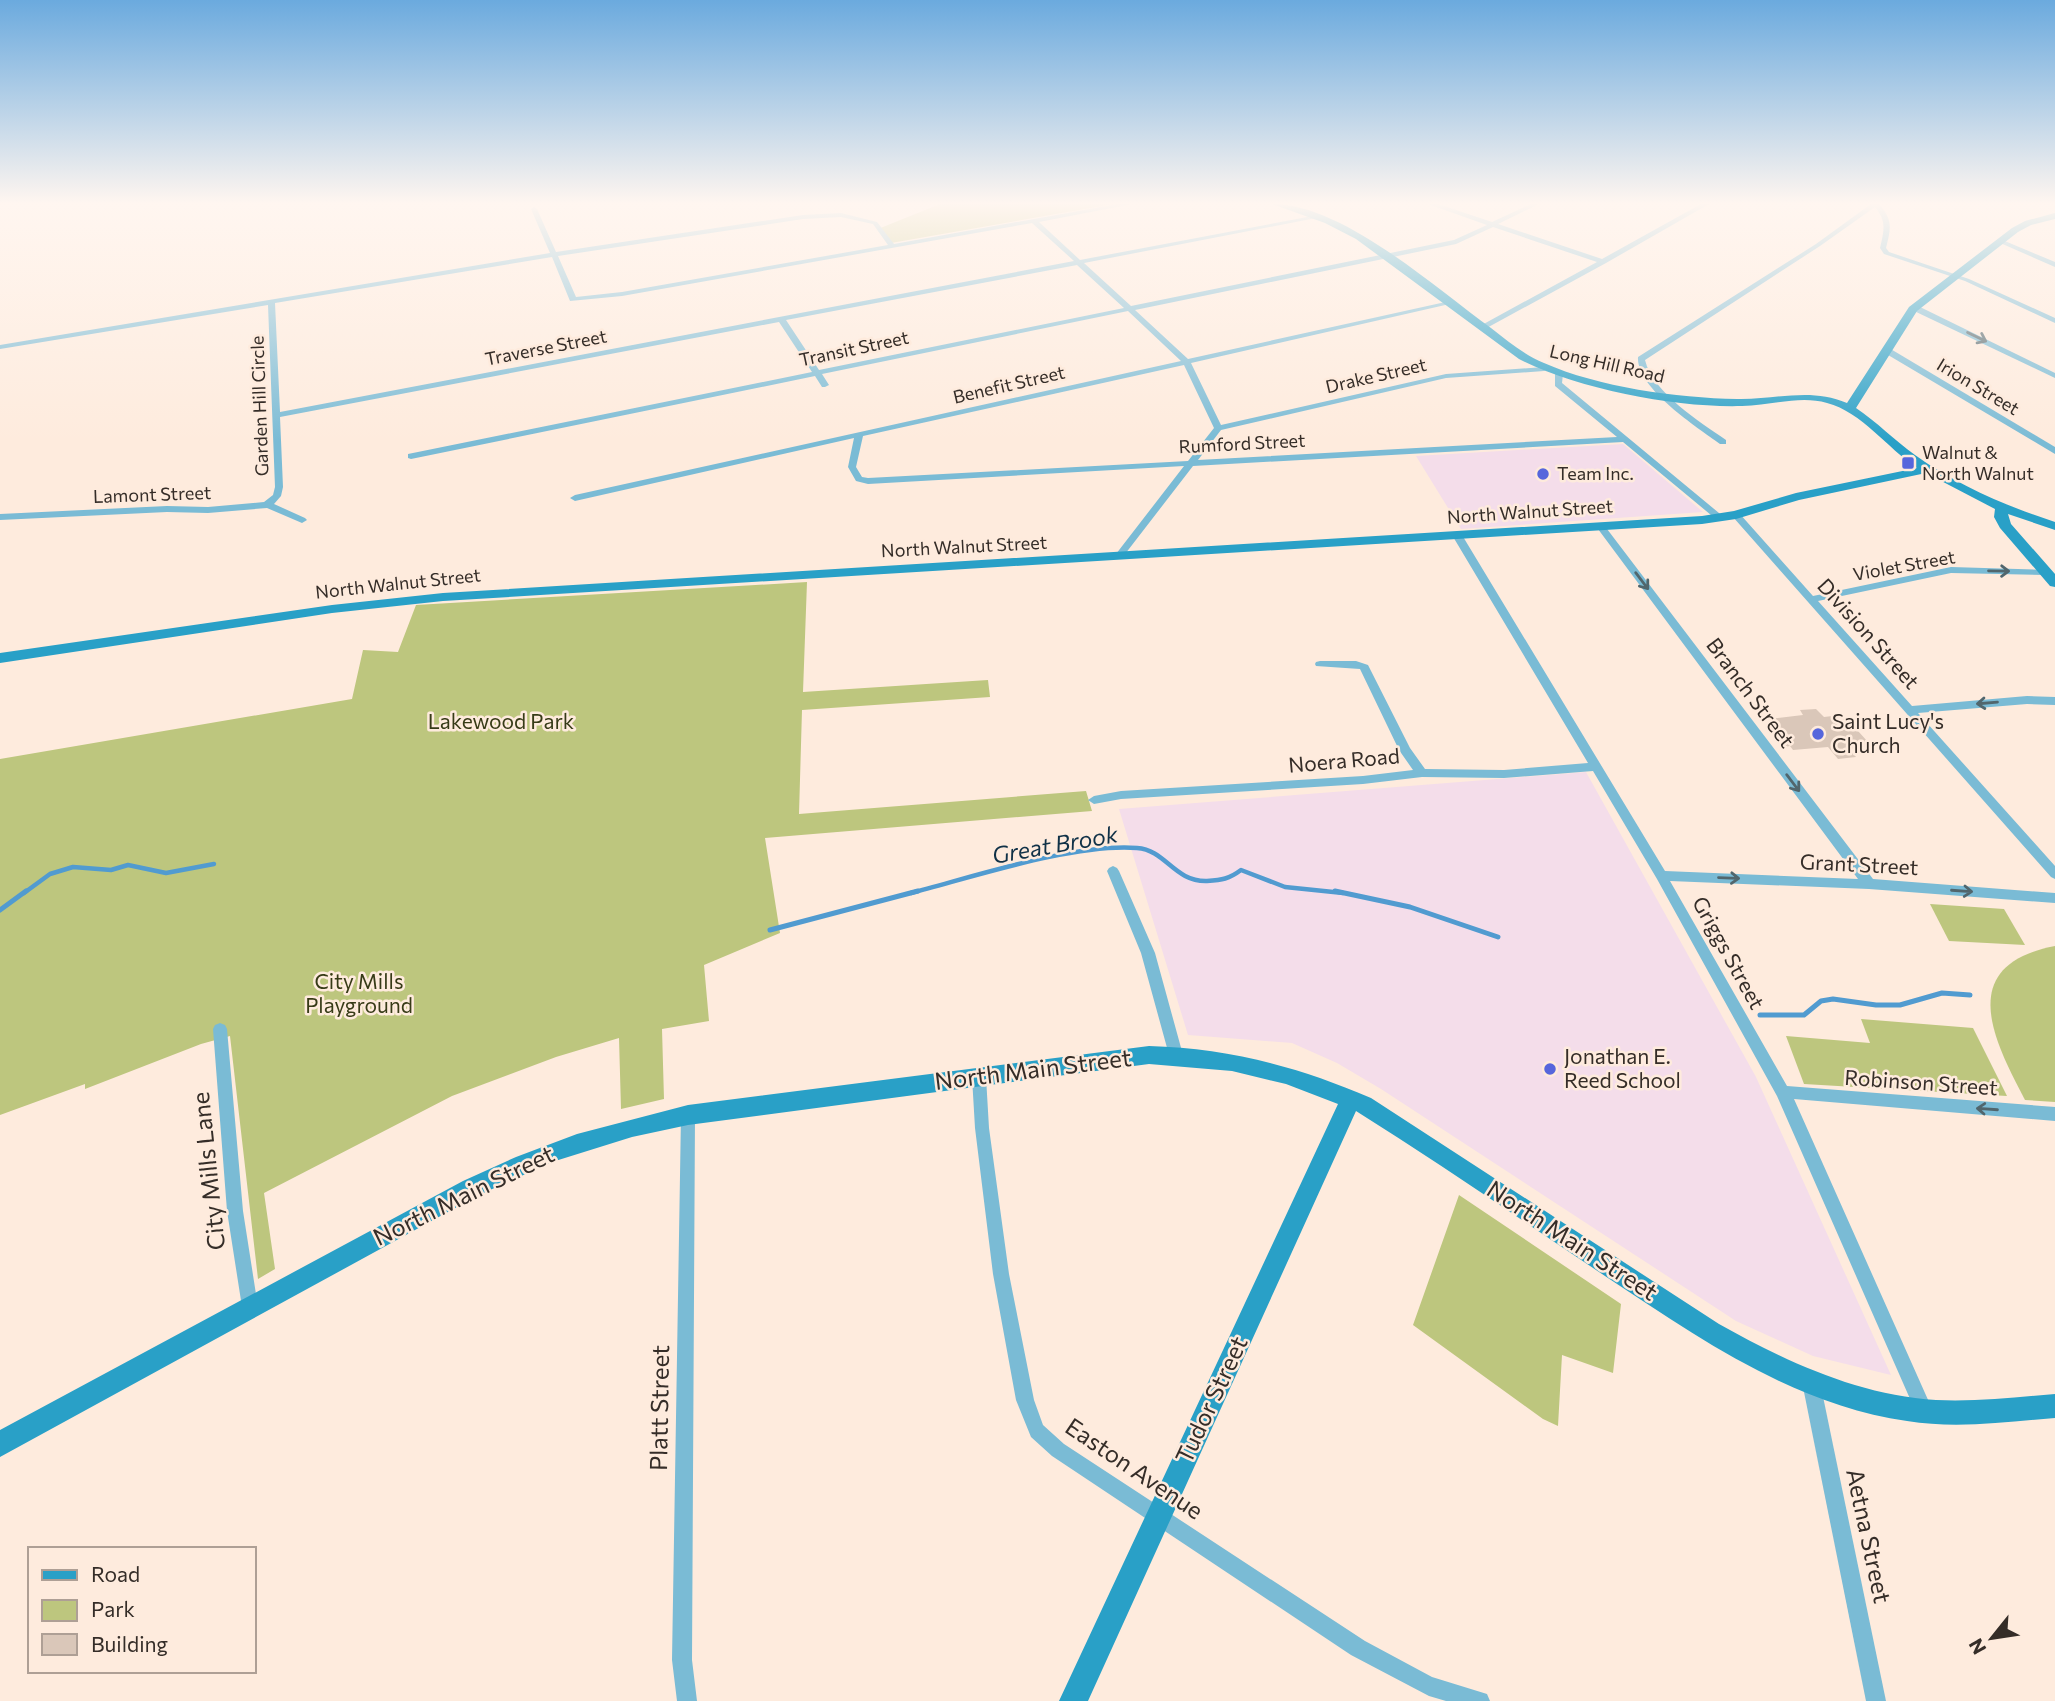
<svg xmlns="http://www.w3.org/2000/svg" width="2055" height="1701" font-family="Commissioner,sans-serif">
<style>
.education{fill:#f4ddea}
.green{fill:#bdc67e}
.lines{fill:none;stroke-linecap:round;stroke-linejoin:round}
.stream-far1{stroke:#519bd0;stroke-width:4.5}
.stream{stroke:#519bd0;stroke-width:5}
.building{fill:#dac7b9}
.street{fill:#7abbd5;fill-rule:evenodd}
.secondary{fill:#29a0c7;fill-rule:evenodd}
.oneway{stroke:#51666d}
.poi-dot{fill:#5666dc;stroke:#feebdd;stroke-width:2.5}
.labels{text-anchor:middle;stroke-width:5;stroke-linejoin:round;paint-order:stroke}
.far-street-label{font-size:18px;fill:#352d28;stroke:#feebdd}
.far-poi-label{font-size:18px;fill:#352d28;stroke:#feebdd;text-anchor:start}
.street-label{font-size:21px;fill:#352d28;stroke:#feebdd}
.park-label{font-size:21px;fill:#373b17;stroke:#feebdd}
.poi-label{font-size:21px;fill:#352d28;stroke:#feebdd;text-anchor:start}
.water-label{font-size:23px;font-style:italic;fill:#103147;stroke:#feebdd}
.near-street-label{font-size:24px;fill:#352d28;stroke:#feebdd}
</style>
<rect width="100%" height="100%" fill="#feebdd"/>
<g class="education">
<path d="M 1623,444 L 1703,512 L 1461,529 L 1416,456 Z"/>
<path d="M 1586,772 L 1756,1077 L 1891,1375 L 1813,1356 L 1736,1321 L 1381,1089 L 1337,1063 L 1292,1043 L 1188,1035 L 1119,809 Z"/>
</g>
<g class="green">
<path d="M 940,204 L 1113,204 L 891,243 L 878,229 Z"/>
<path d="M 807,582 L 803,692 L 988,680 L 990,697 L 802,710 L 799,814 L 1086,791 L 1092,811 L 765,838 L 780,933 L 704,965 L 709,1021 L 662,1029 L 664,1099 L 621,1109 L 619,1038 L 556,1057 L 452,1096 L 264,1193 L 275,1269 L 258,1279 L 230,1036 L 201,1044 L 85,1089 L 85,1084 L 0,1115 L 0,759 L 352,699 L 363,650 L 398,652 L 416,605 Z"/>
<path d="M 1930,904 L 2004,909 L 2025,945 L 1949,941 Z"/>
<path d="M 2055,946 L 2055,1102 L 2025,1100 C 1993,1039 1955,965 2055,946 Z"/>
<path d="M 1861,1019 L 1973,1028 L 2007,1096 L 1804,1084 L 1786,1036 L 1870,1043 Z"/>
<path d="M 1459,1195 L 1621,1304 L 1613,1373 L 1562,1355 L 1558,1426 L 1543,1419 L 1413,1325 Z"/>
</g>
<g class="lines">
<g class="stream-far1">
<path d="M 24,893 L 50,874 L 73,867 L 111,870 L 128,865 L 166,873 L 214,864"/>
<path d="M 911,893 C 973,877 1075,843 1137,848 C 1166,850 1174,882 1207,881 C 1222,880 1229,879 1241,870 L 1285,887 L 1343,893"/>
</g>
<g class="stream">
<path d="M 1335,891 L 1410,907 L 1498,937"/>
<path d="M 0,910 L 26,891"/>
<path d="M 770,930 L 918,891"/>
<path d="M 1760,1015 L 1804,1015 L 1821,1001 L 1833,999 L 1876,1005 L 1900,1005 L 1942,993 L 1970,995"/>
</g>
</g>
<path class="building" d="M 1816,709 L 1824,717 L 1841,715 L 1848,720 L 1868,742 L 1864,742 L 1868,747 L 1849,749 L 1856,757 L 1838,759 L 1828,747 L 1793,750 L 1790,746 L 1784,747 L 1768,727 L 1776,726 L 1769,719 L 1803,715 L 1800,710 Z"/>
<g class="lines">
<g class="street">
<path d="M 1118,204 L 1132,204 L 1039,222 L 1080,260 L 1318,215 L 1321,217 L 1084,263 L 1131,306 L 1454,240 L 1487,225 L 1428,204 L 1438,204 L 1492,222 L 1531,204 L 1539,204 L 1498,224 L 1602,259 L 1701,204 L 1709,204 L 1606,263 L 1483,330 L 1479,328 L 1480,326 L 1597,262 L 1493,227 L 1456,244 L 1135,310 L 1188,359 L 1450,301 L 1454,303 L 1191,363 L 1221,425 L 1446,374 L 1544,367 L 1548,369 L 1544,371 L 1446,378 L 1221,430 L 1198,460 L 1617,437 L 1555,386 L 1555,374 L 1559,372 L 1563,374 L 1562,383 L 1725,518 L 1720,521 L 1717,520 L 1623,442 L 1193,466 L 1122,558 L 1116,558 L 1116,554 L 1184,466 L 868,484 L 856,481 L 848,467 L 854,438 L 575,501 L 570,498 L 575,495 L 1181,361 L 1128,311 L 822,374 L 829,385 L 825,387 L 822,387 L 815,376 L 411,459 L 408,458 L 408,454 L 812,372 L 779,322 L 280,417 L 283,487 L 281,496 L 274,504 L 305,518 L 307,520 L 302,523 L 267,508 L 208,513 L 167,512 L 0,520 L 0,514 L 167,506 L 208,507 L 264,502 L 273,495 L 275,487 L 268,305 L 0,349 L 0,345 L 550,253 L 531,209 L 534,207 L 537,209 L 556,252 L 803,215 L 841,213 L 877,222 L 894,244 ZM 841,217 L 873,224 L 888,245 L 622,292 L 576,297 L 558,256 L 803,219 ZM 1032,223 L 1074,261 L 280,412 L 275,303 L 552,257 L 570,301 L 622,296 ZM 1077,265 L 1124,308 L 819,370 L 786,320 ZM 1184,365 L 1214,428 L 1188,461 L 868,478 L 862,477 L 856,467 L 863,436 Z"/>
<path d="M 1871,204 L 1879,204 C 1893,220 1891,228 1886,248 L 1889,252 L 1969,279 L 2055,318 L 2055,323 L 1965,281 L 1884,254 L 1880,248 C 1884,231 1887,221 1875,207 L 1820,246 L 1645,360 C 1653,393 1699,421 1726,440 L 1726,444 L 1720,444 C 1697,427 1636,388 1638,357 L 1816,244 Z"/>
<path d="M 2000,239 L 2055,262 L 2055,267 L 1998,242 L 1998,240 Z"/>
<path d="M 1912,306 L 1918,306 L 2055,373 L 2055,378 L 1912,310 Z"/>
<path d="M 1883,348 L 1889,348 L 2055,447 L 2055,454 L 1883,352 Z"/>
<path d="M 1736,512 L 1739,513 L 1813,596 L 1951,567 L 2049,570 L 2051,572 L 2046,575 L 1951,573 L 1818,601 L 1912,706 L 2027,696 L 2055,697 L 2055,705 L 2027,704 L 1918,713 L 2055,866 L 2055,879 L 2051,877 L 1733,517 L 1733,513 Z"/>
<path d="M 1601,524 L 1604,525 L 1873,879 L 2055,893 L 2055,903 L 1869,889 L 1670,881 L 1787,1086 L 2055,1107 L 2055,1121 L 1794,1099 L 1933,1411 L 1930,1417 L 1924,1420 L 1918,1417 L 1777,1096 L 1657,879 L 1593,771 L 1504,778 L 1422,777 L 1363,784 L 1121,799 L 1094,804 L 1088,800 L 1094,796 L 1121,791 L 1363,776 L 1413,770 L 1399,750 L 1360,669 L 1316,666 L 1315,664 L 1316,662 L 1320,661 L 1356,661 L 1368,665 L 1410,748 L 1425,769 L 1504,770 L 1588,763 L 1452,535 L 1457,532 L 1462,535 L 1665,871 L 1858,879 L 1598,529 L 1598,525 Z"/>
<path d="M 1113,866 L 1117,868 L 1119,871 L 1155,953 L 1183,1055 L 1181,1059 L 1176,1061 L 1171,1059 L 1169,1055 L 1141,953 L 1107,871 L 1109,868 Z"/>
<path d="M 220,1023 L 225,1025 L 227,1029 L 243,1211 L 258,1307 L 256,1313 L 250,1315 L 244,1313 L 242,1307 L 227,1211 L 213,1029 L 215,1025 Z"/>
<path d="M 979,1071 L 984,1072 L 986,1077 L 989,1128 L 1009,1274 L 1034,1400 L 1043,1425 L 1064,1444 L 1365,1641 L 1432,1677 L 1487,1694 L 1490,1701 L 1446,1701 L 1429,1696 L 1351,1655 L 1052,1456 L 1031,1437 L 1016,1400 L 993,1274 L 975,1128 L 972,1077 L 974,1072 Z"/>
<path d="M 688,1108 L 693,1110 L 695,1115 L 692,1660 L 697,1701 L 677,1701 L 672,1660 L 681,1115 L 683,1110 Z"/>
<path d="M 1811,1373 L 1817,1376 L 1820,1382 L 1886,1701 L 1866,1701 L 1802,1382 L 1805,1376 Z"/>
</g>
<g class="secondary">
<path d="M 1272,204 C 1343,204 1434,287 1491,328 C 1508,341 1524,355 1544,363 C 1598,387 1677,398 1737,399 C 1775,400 1810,387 1847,403 L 1909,307 L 2012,228 L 2025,221 L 2055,213 L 2055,219 L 2031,225 L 2018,232 L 1917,311 L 1856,408 C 1877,422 1894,440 1915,455 C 1957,485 2006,506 2055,522 L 2055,530 L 2008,514 L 2011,524 L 2055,574 L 2055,587 L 2050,586 L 2000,528 L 1994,517 L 1995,509 L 1926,473 L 1799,500 L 1736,519 L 1702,524 L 443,601 L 332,613 L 0,663 L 0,653 L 332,605 L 443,593 L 1702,516 L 1734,511 L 1796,493 L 1917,468 C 1887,448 1862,412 1827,403 C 1799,395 1770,406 1742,406 C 1676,408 1578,389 1519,359 L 1356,239 L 1325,223 Z"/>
<path d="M 1149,1046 C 1228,1048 1299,1067 1371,1098 L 1719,1324 C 1787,1362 1858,1395 1936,1400 C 1976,1402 2016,1397 2055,1394 L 2055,1418 C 2006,1422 1956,1429 1907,1421 C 1795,1405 1700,1339 1608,1278 C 1524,1222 1441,1164 1356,1111 L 1088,1701 L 1059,1701 L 1338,1104 L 1286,1084 L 1232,1071 L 1149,1064 L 688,1125 L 632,1137 L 552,1162 L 479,1195 L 0,1457 L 0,1430 L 463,1181 L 516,1157 L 577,1134 L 688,1105 Z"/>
</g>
</g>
<defs><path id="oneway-shaft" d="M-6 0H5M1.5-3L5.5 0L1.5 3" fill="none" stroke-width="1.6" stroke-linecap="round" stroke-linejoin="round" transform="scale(1.75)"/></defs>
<g class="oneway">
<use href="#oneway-shaft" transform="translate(1977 337) rotate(26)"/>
<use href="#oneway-shaft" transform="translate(1999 571) rotate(1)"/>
<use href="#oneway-shaft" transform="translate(1642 581) rotate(53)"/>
<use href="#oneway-shaft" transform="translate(1987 703) rotate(175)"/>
<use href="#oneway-shaft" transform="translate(1793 783) rotate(53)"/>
<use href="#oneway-shaft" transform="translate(1729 878) rotate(2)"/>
<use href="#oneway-shaft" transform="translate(1962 891) rotate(4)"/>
<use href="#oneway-shaft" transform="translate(1987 1109) rotate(-176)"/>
</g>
<linearGradient id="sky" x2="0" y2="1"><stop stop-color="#6baade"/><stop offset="0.46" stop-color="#fff6f0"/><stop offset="1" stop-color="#fff6f0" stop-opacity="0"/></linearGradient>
<rect width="2055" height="442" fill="url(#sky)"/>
<g class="poi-dot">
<rect x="1901" y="456" width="14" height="14" rx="3.5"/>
<circle cx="1543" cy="474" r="7"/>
<circle cx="1818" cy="734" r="7"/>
<circle cx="1550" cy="1069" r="7"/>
</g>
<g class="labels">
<g class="far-street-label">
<text transform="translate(546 348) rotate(-11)" y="6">Traverse Street</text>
<text transform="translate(854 349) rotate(-12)" y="6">Transit Street</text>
<text transform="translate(1607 364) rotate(13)" y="6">Long Hill Road</text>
<text transform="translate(1376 376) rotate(-13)" y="6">Drake Street</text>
<text transform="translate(1009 385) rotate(-13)" y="6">Benefit Street</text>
<text transform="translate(1978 387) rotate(31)" y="6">Irion Street</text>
<text transform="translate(260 406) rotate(-92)" y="6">Garden Hill Circle</text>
<text transform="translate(1242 444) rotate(-3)" y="6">Rumford Street</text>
<text transform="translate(152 495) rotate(-2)" y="6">Lamont Street</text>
<text transform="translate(1530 512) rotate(-4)" y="6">North Walnut Street</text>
<text transform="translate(964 547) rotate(-3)" y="6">North Walnut Street</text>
<text transform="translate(1904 566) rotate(-10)" y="6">Violet Street</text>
<text transform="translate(398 584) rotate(-6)" y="6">North Walnut Street</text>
</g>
<g class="far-poi-label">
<text x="1922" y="459">Walnut &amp;<tspan x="1922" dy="21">North Walnut</tspan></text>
<text x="1557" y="480">Team Inc.</text>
</g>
<g class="street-label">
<text transform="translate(1868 634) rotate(48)" y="7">Division Street</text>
<text transform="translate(1750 693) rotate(53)" y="7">Branch Street</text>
<text transform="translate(1344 761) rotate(-5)" y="7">Noera Road</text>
<text transform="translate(1859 865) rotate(3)" y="7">Grant Street</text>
<text transform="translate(1728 953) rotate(61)" y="7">Griggs Street</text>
<text transform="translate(1921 1083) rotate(4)" y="7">Robinson Street</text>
</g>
<g class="park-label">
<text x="501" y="729">Lakewood Park</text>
<text x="359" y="989">City Mills<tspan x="359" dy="24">Playground</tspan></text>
</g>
<g class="poi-label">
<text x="1832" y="729">Saint Lucy's<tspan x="1832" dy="24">Church</tspan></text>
<text x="1564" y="1064">Jonathan E.<tspan x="1564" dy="24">Reed School</tspan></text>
</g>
<g class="water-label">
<text transform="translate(1055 845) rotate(-10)" y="8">Great Brook</text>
</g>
<g class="near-street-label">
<text transform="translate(1033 1070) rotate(-7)" y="8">North Main Street</text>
<text transform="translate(209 1171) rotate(-96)" y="8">City Mills Lane</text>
<text transform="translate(464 1196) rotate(-26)" y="8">North Main Street</text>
<text transform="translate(1572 1241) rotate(33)" y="8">North Main Street</text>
<text transform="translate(1212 1400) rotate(-65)" y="8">Tudor Street</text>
<text transform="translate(660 1408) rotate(-89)" y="8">Platt Street</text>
<text transform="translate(1134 1469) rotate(34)" y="8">Easton Avenue</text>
<text transform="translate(1868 1536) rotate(78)" y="8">Aetna Street</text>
</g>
</g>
<rect x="28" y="1547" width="228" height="126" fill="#feebdd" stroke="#ae9f95" stroke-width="2"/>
<rect x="42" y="1570" width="35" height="10" fill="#29a0c7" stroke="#ae9f95" stroke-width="2"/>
<text x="91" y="1582" font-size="21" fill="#352d28">Road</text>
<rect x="42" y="1600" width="35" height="21" fill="#bdc67e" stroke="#ae9f95" stroke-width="2"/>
<text x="91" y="1617" font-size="21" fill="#352d28">Park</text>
<rect x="42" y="1634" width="35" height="21" fill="#dac7b9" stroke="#ae9f95" stroke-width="2"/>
<text x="91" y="1652" font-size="21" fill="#352d28">Building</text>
<g transform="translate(1992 1638) rotate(240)" stroke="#feebdd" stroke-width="5" paint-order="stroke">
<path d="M0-5L12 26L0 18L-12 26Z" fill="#352d28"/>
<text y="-10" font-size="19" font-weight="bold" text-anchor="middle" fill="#352d28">N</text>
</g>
</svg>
